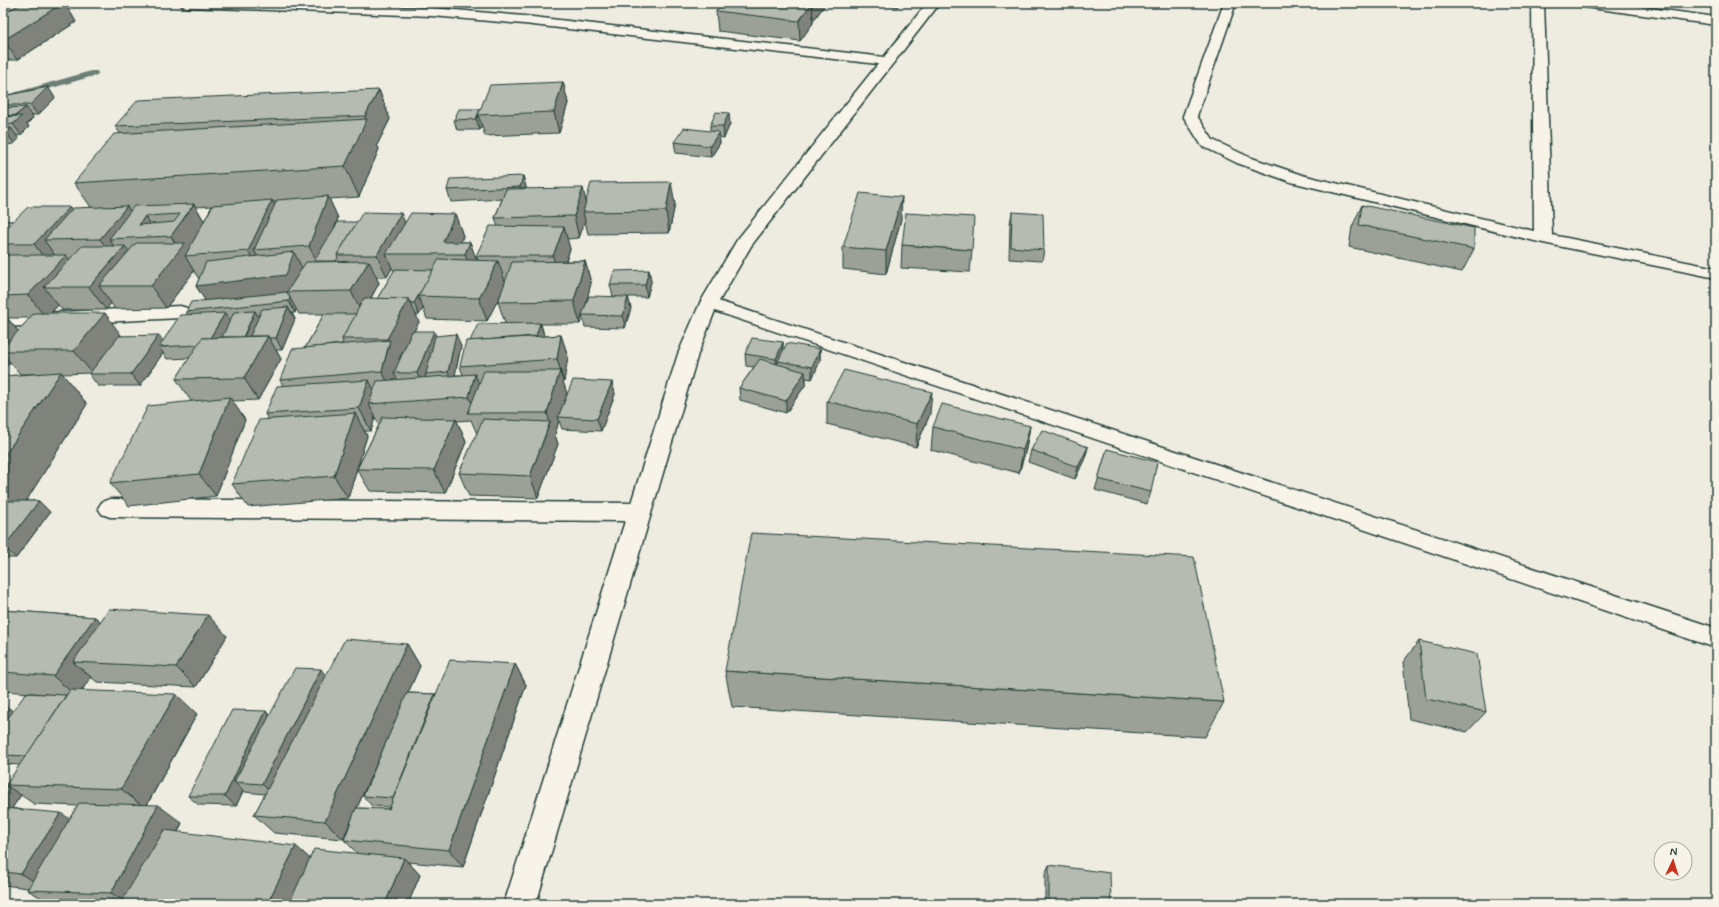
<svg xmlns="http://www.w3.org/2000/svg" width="1719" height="907" font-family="Mynerve,sans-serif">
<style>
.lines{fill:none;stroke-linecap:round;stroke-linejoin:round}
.stream{fill:#6c7e74;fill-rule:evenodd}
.lane-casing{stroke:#1f3d34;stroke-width:3}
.street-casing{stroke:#1f3d34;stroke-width:3}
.lane{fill:#f7f3e8;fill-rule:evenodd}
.street{fill:#f7f3e8;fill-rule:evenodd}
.wall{fill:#9ca197;stroke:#1f3d34;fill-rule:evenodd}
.shaded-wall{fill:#7f837b;stroke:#1f3d34}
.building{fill:#b5bbb0;stroke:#1f3d34;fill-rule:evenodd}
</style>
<rect width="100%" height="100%" fill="#eeece1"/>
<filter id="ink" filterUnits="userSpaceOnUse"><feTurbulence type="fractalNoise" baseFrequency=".025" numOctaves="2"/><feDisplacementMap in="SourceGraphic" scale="8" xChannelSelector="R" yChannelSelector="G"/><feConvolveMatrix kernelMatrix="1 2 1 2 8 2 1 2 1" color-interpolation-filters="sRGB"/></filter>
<g filter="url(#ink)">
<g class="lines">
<path class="stream" d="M 91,71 L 97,71 L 98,73 L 97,75 L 3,102 L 3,96 Z"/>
<defs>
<path id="lane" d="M 709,298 L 1716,628 L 1716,648 L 703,307 L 700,303 L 703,299 Z"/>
<g id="street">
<path d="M 180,3 L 289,3 L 432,8 L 524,16 L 884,57 L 927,3 L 940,3 L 751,246 L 718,303 L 698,354 L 536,904 L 504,904 L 625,521 L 110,517 L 102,514 L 98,508 L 102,502 L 110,499 L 631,503 L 678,354 L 700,303 L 737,240 L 878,64 L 524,24 L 432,16 L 186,7 L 182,6 Z"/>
<path d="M 1224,3 L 1236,3 L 1197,116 L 1213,140 L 1249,157 L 1302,175 L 1534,231 L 1532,3 L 1544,3 L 1552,235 L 1716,268 L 1716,278 L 1543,243 L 1291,182 L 1237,163 L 1202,146 L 1183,116 Z"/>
<path d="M 1578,3 L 1612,3 L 1716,17 L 1716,25 L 1584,7 L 1580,6 Z"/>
<path d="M 180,306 L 187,308 L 189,312 L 187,316 L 180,318 L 3,327 L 3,315 Z"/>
</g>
</defs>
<use href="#lane" class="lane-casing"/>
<use href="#street" class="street-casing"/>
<use href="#lane" class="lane"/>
<use href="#street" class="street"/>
</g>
<g class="wall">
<path d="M 22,3 L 65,3 L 76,22 L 17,60 L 3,60 L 3,14 Z"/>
<path d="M 723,3 L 826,3 L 813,21 L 813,23 L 800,41 L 718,31 L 716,11 Z"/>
<path d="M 879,3 L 900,3 L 897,7 L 879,4 Z"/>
<path d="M 563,82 L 568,103 L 559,133 L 485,136 L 482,126 L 480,130 L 457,130 L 454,120 L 480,109 Z"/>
<path d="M 48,87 L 55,98 L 38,115 L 32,115 L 33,118 L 27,124 L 29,127 L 21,135 L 16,136 L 19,139 L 14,144 L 3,145 L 3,96 Z"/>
<path d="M 379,90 L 390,119 L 377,145 L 379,149 L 359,197 L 329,199 L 338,218 L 336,225 L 405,223 L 455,214 L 463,236 L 461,242 L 470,242 L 476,260 L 478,260 L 476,256 L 498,227 L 495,218 L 502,199 L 451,202 L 447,190 L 523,176 L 526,187 L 526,189 L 586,201 L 675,204 L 669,233 L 588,234 L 585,221 L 579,238 L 567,239 L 570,249 L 566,261 L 585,261 L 591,283 L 584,309 L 613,296 L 610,285 L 649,270 L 651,282 L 647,297 L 628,297 L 631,308 L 625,328 L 585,327 L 582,316 L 580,324 L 541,324 L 544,335 L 544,336 L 561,335 L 568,357 L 563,382 L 567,394 L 565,400 L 612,382 L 615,394 L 601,431 L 562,429 L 559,420 L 555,435 L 558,444 L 538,498 L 469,496 L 459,473 L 477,434 L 471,420 L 457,421 L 466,442 L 445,493 L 370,491 L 357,469 L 348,498 L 248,507 L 232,484 L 268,420 L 265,414 L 283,386 L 280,380 L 305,348 L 324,314 L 299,314 L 296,309 L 295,313 L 292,313 L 295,319 L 282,350 L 276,350 L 281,359 L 258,400 L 232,401 L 245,420 L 216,496 L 129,506 L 110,483 L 191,401 L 176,379 L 190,358 L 167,359 L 163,353 L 140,386 L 98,386 L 89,374 L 90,373 L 62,374 L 87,404 L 26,501 L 39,501 L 50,512 L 16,558 L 3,558 L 3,376 L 36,374 L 20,374 L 10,362 L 3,370 L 3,320 L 9,320 L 18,331 L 30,318 L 3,318 L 3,221 L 14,221 L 71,210 L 91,207 L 74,183 L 120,133 L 115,126 ZM 273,202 L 276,202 L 275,206 ZM 212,206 L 204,221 L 196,207 ZM 392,268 L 394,271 L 377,299 L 371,298 L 379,283 L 376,277 L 387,277 ZM 194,271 L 199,279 L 196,286 L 205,300 L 186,312 L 188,315 L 163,341 L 121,336 L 121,335 L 51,313 L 58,305 L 62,310 L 106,310 L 111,303 L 115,309 L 166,308 ZM 501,292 L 498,302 L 505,323 L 470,341 L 460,366 L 463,375 L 455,375 L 461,346 L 436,336 L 414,331 L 419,322 L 416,315 L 419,315 L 423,308 L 427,319 L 487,321 ZM 406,346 L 400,360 L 399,359 ZM 375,417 L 379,425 L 357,469 L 367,436 L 365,431 L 371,431 Z"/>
<path d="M 730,124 L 724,138 L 719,137 L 720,143 L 711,157 L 676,153 L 674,142 L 710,131 L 710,126 Z"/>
<path d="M 1362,205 L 1474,249 L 1462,272 L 1349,247 L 1352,227 Z"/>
<path d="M 1012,212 L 1044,250 L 1042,261 L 1009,259 L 1010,224 Z"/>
<path d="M 901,219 L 886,274 L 843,269 L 843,247 Z"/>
<path d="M 902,245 L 972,250 L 970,272 L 901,268 Z"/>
<path d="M 783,342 L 783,350 L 820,349 L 820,361 L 812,379 L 806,378 L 806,384 L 786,413 L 740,400 L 739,388 L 754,367 L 746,366 L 745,354 Z"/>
<path d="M 827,401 L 930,414 L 916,447 L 827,424 Z"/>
<path d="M 1030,426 L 1026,449 L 1019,473 L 931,450 L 933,427 Z"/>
<path d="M 1088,447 L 1085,458 L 1075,479 L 1028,462 L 1031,450 Z"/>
<path d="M 1107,449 L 1151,492 L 1147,504 L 1095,490 Z"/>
<path d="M 3,610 L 95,617 L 101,622 L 227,636 L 196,687 L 97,682 L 91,677 L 82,690 L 197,714 L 147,805 L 182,823 L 178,832 L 310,859 L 358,854 L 344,840 L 349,826 L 343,839 L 274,833 L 254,815 L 265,794 L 245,792 L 243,791 L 236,806 L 199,805 L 188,796 L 266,711 L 270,715 L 326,676 L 407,644 L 420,666 L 408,693 L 435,694 L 515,664 L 526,685 L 463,867 L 408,862 L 420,875 L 408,904 L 53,904 L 27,890 L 28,888 L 3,885 L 3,783 L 7,784 L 20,765 L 3,764 L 3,725 L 47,694 L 3,691 ZM 382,751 L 363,796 L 372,806 L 389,807 L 389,809 L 357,808 ZM 21,795 L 34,804 L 78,806 L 69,819 L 12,808 Z"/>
<path d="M 1419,641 L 1486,712 L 1467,732 L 1409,719 L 1403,662 Z"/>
<path d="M 725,671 L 1224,702 L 1205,737 L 732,707 Z"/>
<path d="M 1716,775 L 1716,783 L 1714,777 Z"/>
<path d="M 1049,865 L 1111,904 L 1045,904 L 1045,874 Z"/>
</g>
<g class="shaded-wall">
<path d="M 63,3 L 65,3 L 76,22 L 17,60 L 4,40 Z"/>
<path d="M 812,3 L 826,3 L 813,21 Z"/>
<path d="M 812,3 L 813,23 L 800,41 L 799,21 Z"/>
<path d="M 897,3 L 900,3 L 897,7 Z"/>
<path d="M 563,82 L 568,103 L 559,133 L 554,112 Z"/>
<path d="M 48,87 L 55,98 L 38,115 L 30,105 Z"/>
<path d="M 379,90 L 390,119 L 377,145 L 379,149 L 359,197 L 345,166 L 366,120 L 365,116 Z"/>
<path d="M 26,107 L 33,118 L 27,124 L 29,127 L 21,135 L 13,124 L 19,119 L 16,115 Z"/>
<path d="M 729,113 L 730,124 L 724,138 L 723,126 Z"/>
<path d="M 478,115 L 482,126 L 480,130 L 476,119 Z"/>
<path d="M 11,128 L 19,139 L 14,144 L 7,133 Z"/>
<path d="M 719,132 L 720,143 L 711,157 L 710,146 Z"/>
<path d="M 523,176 L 526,187 L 524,198 L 520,187 Z"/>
<path d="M 671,182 L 675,204 L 669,233 L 666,211 Z"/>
<path d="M 583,188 L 588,210 L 583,212 L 585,221 L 579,238 L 574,216 Z"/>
<path d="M 328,196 L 338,218 L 320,268 L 309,246 Z"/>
<path d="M 902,197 L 901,219 L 886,274 L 886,251 Z"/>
<path d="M 272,200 L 283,222 L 254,250 L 263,266 L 260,274 L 248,251 Z"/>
<path d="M 194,204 L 207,226 L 185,256 L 194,271 L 166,308 L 151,286 L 179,250 L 171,236 Z"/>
<path d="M 127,206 L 141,229 L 109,239 L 119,253 L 125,246 L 140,268 L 99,286 L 111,303 L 106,310 L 89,287 L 114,259 L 100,239 Z"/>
<path d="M 70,207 L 85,229 L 44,240 L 57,258 L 50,266 L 34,244 Z"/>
<path d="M 401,213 L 410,235 L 386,254 L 392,268 L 387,277 L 377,255 Z"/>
<path d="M 455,214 L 463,236 L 455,254 L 443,242 Z"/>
<path d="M 145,216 L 158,237 L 139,225 Z"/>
<path d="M 564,227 L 570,249 L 559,279 L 553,256 Z"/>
<path d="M 470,242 L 478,264 L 473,277 L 465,254 Z"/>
<path d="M 294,252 L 305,274 L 287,292 L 296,309 L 295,313 L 289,301 L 210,308 L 196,286 Z"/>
<path d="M 66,255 L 83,277 L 44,287 L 58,305 L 46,318 L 28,295 Z"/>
<path d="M 369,261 L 379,283 L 362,314 L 351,291 Z"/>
<path d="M 498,261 L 506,284 L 487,321 L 479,298 Z"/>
<path d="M 585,261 L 591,283 L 583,315 L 582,315 L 582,316 L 580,324 L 574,301 Z"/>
<path d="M 649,270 L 651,282 L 647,297 L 645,285 Z"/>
<path d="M 418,296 L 423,308 L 419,315 L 414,303 Z"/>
<path d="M 628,297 L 631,308 L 625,328 L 623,316 Z"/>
<path d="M 409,299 L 419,322 L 399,359 L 401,363 L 394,373 L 397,379 L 393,394 L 382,371 L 389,345 L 387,339 Z"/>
<path d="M 288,307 L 295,319 L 282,350 L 276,338 Z"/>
<path d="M 255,311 L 262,323 L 254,340 L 242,341 Z"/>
<path d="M 105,313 L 121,335 L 92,373 L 74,351 Z"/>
<path d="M 225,313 L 232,325 L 222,342 L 206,345 Z"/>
<path d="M 9,320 L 28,343 L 3,351 L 3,326 Z"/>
<path d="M 540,323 L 544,335 L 537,357 L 533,346 Z"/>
<path d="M 434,331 L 439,343 L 422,384 L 417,373 Z"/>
<path d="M 456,334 L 461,346 L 453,384 L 448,372 Z"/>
<path d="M 159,335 L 167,347 L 159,347 L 163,353 L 140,386 L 131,374 Z"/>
<path d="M 561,335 L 568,357 L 564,382 L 557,359 Z"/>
<path d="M 268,336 L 281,359 L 258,400 L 244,378 Z"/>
<path d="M 783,342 L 783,354 L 778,361 L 778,367 L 777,370 L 776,359 Z"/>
<path d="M 820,349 L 820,361 L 812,379 L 812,367 Z"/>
<path d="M 3,354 L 10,362 L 3,370 Z"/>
<path d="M 560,371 L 567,394 L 560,417 L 558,417 L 559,420 L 555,435 L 558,444 L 538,498 L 530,476 L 550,423 L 547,413 Z"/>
<path d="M 61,372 L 87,404 L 26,501 L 3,506 L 3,458 Z"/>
<path d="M 805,372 L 806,384 L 786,413 L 786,401 Z"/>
<path d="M 475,374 L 484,397 L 476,413 L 469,397 Z"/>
<path d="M 369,380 L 380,403 L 369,404 L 375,417 L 371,431 L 359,408 Z"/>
<path d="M 612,382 L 615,394 L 601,431 L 597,419 Z"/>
<path d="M 932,392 L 930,414 L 916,447 L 917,424 Z"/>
<path d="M 230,397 L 245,420 L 216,496 L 199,474 Z"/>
<path d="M 355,413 L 367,436 L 348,498 L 334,476 Z"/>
<path d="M 456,419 L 466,442 L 445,493 L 434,470 Z"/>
<path d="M 1030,426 L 1026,449 L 1019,473 L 1023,450 Z"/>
<path d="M 1088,447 L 1085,458 L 1075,479 L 1078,467 Z"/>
<path d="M 39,501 L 50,512 L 16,558 L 4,547 Z"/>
<path d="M 208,615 L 227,636 L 196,687 L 176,667 Z"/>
<path d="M 95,617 L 118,638 L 73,662 L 91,677 L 77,697 L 53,676 Z"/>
<path d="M 407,644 L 420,666 L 343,839 L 325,821 Z"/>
<path d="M 515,664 L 526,685 L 463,867 L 449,850 Z"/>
<path d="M 321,669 L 329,680 L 272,794 L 262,784 Z"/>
<path d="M 176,694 L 197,714 L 145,808 L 121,789 Z"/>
<path d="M 3,704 L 13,711 L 3,725 Z"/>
<path d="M 266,711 L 276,721 L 234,782 L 243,791 L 236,806 L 225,796 Z"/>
<path d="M 7,786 L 21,795 L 3,821 L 3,791 Z"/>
<path d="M 158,805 L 182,823 L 140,904 L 129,904 L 111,893 Z"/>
<path d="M 61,813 L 88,831 L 50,890 L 21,874 Z"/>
<path d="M 296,846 L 315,863 L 295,904 L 267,904 Z"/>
<path d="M 404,858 L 420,875 L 408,904 L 385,904 Z"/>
</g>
<g class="building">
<path d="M 22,3 L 63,3 L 4,40 L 3,40 L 3,14 Z"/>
<path d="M 723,3 L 812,3 L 799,21 L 716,11 Z"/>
<path d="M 563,82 L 554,112 L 478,115 L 490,85 Z"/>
<path d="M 48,87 L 30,105 L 3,105 L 3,96 Z"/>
<path d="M 379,90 L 365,116 L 115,126 L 138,100 Z"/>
<path d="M 26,107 L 16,115 L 3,116 L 3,108 Z"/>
<path d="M 459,109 L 480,109 L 476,119 L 454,120 Z"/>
<path d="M 716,112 L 729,113 L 723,126 L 710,126 Z"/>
<path d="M 22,116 L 13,124 L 3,125 L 3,117 Z"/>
<path d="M 367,119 L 345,166 L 74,183 L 114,134 Z"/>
<path d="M 11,128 L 7,133 L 3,133 L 3,129 Z"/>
<path d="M 684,128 L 719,132 L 710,146 L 674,142 Z"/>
<path d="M 523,176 L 520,187 L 447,190 L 450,179 Z"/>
<path d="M 671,182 L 666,211 L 583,212 L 591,183 Z"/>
<path d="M 583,188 L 574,216 L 495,218 L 506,189 Z"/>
<path d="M 860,193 L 902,197 L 886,251 L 843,247 Z"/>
<path d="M 328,196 L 309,246 L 254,250 L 277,200 Z"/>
<path d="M 272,200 L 248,251 L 185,256 L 213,205 Z"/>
<path d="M 194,204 L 171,236 L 109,239 L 134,206 ZM 180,214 L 174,222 L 139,225 L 145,216 Z"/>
<path d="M 1362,205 L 1474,228 L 1474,249 L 1359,225 Z"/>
<path d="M 127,206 L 100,239 L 44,240 L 73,208 Z"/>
<path d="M 28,207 L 70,207 L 34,244 L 3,244 L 3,231 Z"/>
<path d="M 363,212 L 401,213 L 377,255 L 337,255 Z"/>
<path d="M 1012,212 L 1043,214 L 1044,250 L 1011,247 Z"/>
<path d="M 411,213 L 455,214 L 443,242 L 470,242 L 465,254 L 386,254 Z"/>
<path d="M 906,213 L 974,217 L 972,250 L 902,245 Z"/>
<path d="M 3,221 L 14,221 L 3,231 Z"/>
<path d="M 338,222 L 357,222 L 337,255 L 338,258 L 336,261 L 314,261 Z"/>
<path d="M 490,226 L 564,227 L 553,256 L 476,256 Z"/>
<path d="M 136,243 L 185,243 L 151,286 L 99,286 Z"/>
<path d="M 82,246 L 125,246 L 89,287 L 44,287 Z"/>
<path d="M 294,252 L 286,275 L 196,286 L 206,262 Z"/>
<path d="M 3,255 L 66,255 L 28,295 L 3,296 Z"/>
<path d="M 439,259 L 498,261 L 479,298 L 418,296 Z"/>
<path d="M 369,261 L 351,291 L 287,292 L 306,262 Z"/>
<path d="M 585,261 L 574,301 L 498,302 L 512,262 Z"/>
<path d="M 395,269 L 433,270 L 414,303 L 411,303 L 409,299 L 377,299 Z"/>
<path d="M 649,270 L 645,285 L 610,285 L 614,271 Z"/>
<path d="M 287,292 L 290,298 L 289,301 L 186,312 L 191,302 Z"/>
<path d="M 589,296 L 628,297 L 623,316 L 582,315 Z"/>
<path d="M 364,298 L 409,299 L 387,339 L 342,339 Z"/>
<path d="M 288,307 L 276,338 L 269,338 L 268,336 L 250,336 L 262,309 Z"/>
<path d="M 255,311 L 243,337 L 222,337 L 234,312 Z"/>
<path d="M 34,313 L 105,313 L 74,351 L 3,351 L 3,348 Z"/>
<path d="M 225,313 L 210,338 L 202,338 L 198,345 L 159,347 L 180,315 Z"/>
<path d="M 324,314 L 356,314 L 342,339 L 343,342 L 342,344 L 305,348 Z"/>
<path d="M 3,320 L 9,320 L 3,326 Z"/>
<path d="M 540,323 L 536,336 L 470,341 L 478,324 Z"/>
<path d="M 412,331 L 434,331 L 417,373 L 394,373 Z"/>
<path d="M 456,334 L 448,372 L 426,374 L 435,336 Z"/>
<path d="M 159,335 L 131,374 L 89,374 L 119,336 Z"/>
<path d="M 561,335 L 557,359 L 460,366 L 466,341 Z"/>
<path d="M 268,336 L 244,378 L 176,379 L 202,338 Z"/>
<path d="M 752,338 L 783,342 L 776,359 L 745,354 Z"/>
<path d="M 390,340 L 382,371 L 280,380 L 292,349 Z"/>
<path d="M 787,343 L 820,349 L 812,367 L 778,361 Z"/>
<path d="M 760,359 L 805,372 L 786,401 L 739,388 Z"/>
<path d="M 844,370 L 932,392 L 917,424 L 827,401 Z"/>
<path d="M 484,371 L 560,371 L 547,413 L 468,413 Z"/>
<path d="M 61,372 L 3,458 L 3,376 Z"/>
<path d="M 475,374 L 469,397 L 369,404 L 377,381 Z"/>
<path d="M 369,380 L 359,408 L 265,414 L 277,386 Z"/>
<path d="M 573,380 L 612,382 L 597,419 L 558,417 Z"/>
<path d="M 230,397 L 199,474 L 110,483 L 148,406 Z"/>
<path d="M 942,404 L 1030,426 L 1023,450 L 933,427 Z"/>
<path d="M 355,413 L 334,476 L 232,484 L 259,420 Z"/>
<path d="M 383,417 L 456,419 L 434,470 L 357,469 Z"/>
<path d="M 483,419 L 550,422 L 530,476 L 459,473 Z"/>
<path d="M 1042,430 L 1088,447 L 1078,467 L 1031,450 Z"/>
<path d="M 1107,449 L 1157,462 L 1151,492 L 1098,479 Z"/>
<path d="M 3,501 L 39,501 L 4,547 L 3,547 Z"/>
<path d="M 751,533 L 1194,557 L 1224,702 L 725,671 Z"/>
<path d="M 109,609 L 208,615 L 176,667 L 73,662 Z"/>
<path d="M 3,610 L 95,617 L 53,676 L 3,672 Z"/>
<path d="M 345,639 L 407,644 L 325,821 L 254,815 Z"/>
<path d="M 1419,641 L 1477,654 L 1486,712 L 1426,699 Z"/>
<path d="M 450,660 L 515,664 L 449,850 L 344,840 L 356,808 L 389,809 Z"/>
<path d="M 295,668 L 321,669 L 262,784 L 234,782 Z"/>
<path d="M 70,690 L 176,694 L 121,789 L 6,785 Z"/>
<path d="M 26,693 L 66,695 L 26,756 L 3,755 L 3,725 Z"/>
<path d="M 407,693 L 435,694 L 393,798 L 363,796 Z"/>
<path d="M 232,710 L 266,711 L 225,796 L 188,796 Z"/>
<path d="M 3,783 L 7,784 L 6,785 L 7,785 L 3,791 Z"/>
<path d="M 79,803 L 158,805 L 111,893 L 27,890 Z"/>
<path d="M 3,808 L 61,813 L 21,874 L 3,872 Z"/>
<path d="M 164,830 L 296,846 L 267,904 L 120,904 Z"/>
<path d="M 314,849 L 404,858 L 385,904 L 289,904 Z"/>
<path d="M 1049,865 L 1110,873 L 1111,904 L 1049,904 Z"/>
</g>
</g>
<rect width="1719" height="907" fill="none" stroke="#f7f3e8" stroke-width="16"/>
<rect x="8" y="8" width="1703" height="891" fill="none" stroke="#1f3d34" stroke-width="1.5" filter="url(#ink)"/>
<g transform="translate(1673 861) rotate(4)"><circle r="19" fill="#f7f3e8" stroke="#a1aaa0"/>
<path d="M0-3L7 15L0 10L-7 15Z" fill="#c8321e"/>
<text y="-6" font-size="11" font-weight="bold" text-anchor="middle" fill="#1f3d34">N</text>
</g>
</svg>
